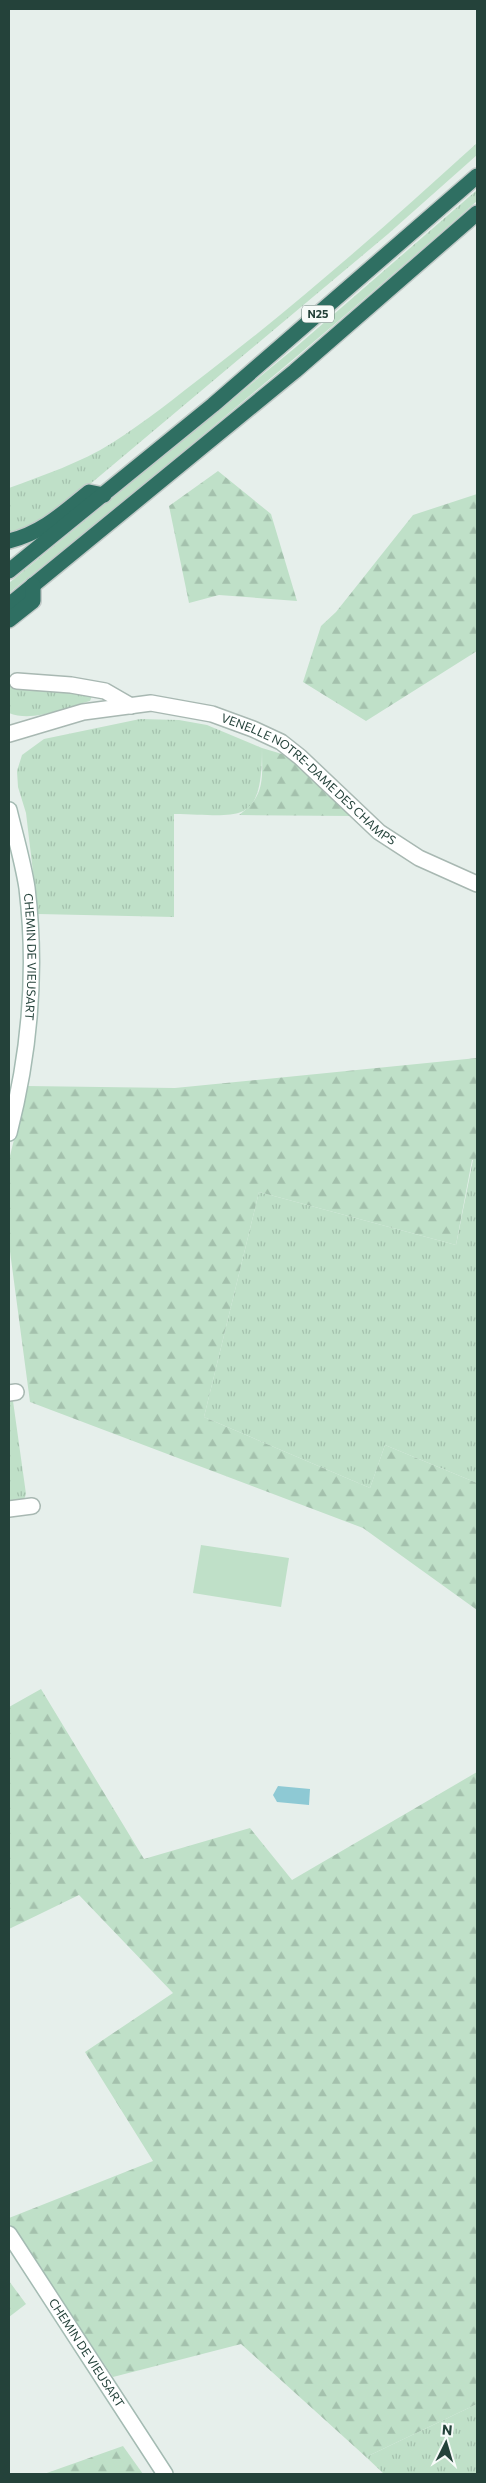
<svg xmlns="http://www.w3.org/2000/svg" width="486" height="2483" font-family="Commissioner,sans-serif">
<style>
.grass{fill:url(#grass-tufts)}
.forest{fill:url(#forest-firs)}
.pitch{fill:#bfe0c8}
.water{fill:#8ec9d4}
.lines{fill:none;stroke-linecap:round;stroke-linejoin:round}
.street-casing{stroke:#a8b8b2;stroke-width:18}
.secondary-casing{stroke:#a4bbb3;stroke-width:18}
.highway-casing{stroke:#c2cac8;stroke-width:18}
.street{stroke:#fff;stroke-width:15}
.secondary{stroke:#fff;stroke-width:15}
.highway{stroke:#2f6f62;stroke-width:15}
.labels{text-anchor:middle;stroke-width:4.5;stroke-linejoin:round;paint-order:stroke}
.shield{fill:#f7fbf9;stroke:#637a73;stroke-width:1}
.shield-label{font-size:11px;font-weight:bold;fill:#24423a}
.street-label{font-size:12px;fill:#24423a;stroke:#f7fbf9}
</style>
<defs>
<pattern id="grass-tufts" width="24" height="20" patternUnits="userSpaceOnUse" patternTransform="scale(1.25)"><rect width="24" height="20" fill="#bfe0c8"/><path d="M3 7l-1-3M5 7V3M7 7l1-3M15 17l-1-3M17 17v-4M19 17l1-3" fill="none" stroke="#a4c1ad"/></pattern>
<pattern id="forest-firs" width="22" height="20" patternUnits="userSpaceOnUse" patternTransform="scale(1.25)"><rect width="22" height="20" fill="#bfe0c8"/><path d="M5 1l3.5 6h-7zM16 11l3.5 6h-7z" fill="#a4c1ad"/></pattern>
</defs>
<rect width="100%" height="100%" fill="#e6efeb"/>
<g class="grass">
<path d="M 477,143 L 477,155 L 388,234 L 70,501 L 43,522 L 9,535 L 9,488 C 44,475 80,463 112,443 C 145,422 176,397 207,373 C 301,301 389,223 477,143 Z"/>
<path d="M 477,190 L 477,201 C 324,335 168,466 9,593 L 9,583 L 296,347 Z"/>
<path d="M 9,675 L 92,696 L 90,701 C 66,707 33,723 9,713 Z"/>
<path d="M 140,719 L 179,720 L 207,725 L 262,748 C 262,827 241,815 174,814 L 174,917 L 38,914 L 26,813 L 18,787 L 17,771 L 22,755 L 44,739 Z"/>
<path d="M 473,1160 L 477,1160 L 477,1483 L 385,1445 L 370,1488 L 204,1417 L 259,1192 L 456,1245 Z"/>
<path d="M 9,1399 L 13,1401 L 26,1494 C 24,1503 17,1503 9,1505 Z"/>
<path d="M 477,2404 L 477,2474 L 384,2474 L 366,2457 Z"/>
</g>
<g class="forest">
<path d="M 218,471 L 271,514 L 297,601 L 219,595 L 189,603 L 169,506 Z"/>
<path d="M 477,494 L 477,651 L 366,721 L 303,682 L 321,626 L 336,612 L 413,515 Z"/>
<path d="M 262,748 L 292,757 L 352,816 L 239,815 C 266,796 262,778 262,748 Z"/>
<path d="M 477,1058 L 477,1160 L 472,1160 L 456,1245 L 259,1192 L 204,1417 L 370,1488 L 385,1445 L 477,1483 L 477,1610 L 363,1528 L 30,1402 L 9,1244 L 9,1160 L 27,1086 L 175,1088 Z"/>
<path d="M 41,1689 L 144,1859 L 250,1828 L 292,1880 L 477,1772 L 477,2404 L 366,2457 L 241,2344 L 113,2377 L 9,2223 L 9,2218 L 153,2161 L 85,2052 L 173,1993 L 79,1895 L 9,1929 L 9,1707 Z"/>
<path d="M 9,2281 L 26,2304 L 9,2317 Z"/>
<path d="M 123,2446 L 143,2474 L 44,2474 Z"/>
</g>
<path class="pitch" d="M 201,1545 L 289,1558 L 281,1607 L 193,1593 Z"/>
<path class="water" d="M 278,1786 L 310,1789 L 309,1805 L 277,1802 L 273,1795 Z"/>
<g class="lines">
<defs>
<g id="street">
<path d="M 17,681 L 71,685 L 105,691 L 131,706"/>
<path id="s1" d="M 9,734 L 83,712 L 151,703 L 212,714 L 253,729 L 281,742 L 300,757 L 379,832 L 419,858 L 477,884"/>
<path d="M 9,1393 L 16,1392"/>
<path d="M 9,1509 L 32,1506"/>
</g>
<g id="secondary">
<path id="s2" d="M 9,810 C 15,835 23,862 27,888 C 37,971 30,1052 9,1133"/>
<path id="s3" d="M 9,2234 L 165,2474"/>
</g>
<g id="highway">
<path d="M 9,541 C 42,533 63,513 89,492 L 104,495"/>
<path d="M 9,571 L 213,405 L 477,176"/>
<path d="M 9,605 L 295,371 L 477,213"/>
<path d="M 9,620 L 33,601 L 33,585"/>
</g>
</defs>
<use href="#street" class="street-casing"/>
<use href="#secondary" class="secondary-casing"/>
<use href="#highway" class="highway-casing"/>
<use href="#street" class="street"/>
<use href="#secondary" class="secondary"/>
<use href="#highway" class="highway"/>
</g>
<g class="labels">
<rect class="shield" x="302" y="305.5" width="32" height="17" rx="4"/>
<g class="shield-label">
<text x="318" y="318">N25</text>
</g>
<g class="street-label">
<text dy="4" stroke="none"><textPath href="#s1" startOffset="326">VENELLE NOTRE-DAME DES CHAMPS</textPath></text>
<text dy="4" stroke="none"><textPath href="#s2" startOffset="149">CHEMIN DE VIEUSART</textPath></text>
<text dy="4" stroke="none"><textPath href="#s3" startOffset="142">CHEMIN DE VIEUSART</textPath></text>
</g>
</g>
<rect width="486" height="2483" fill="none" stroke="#24423a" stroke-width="20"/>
<g transform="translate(446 2443) rotate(5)" stroke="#f7fbf9" stroke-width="4" paint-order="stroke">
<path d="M0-4L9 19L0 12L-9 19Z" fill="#24423a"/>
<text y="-8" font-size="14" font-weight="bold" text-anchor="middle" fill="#24423a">N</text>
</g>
</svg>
